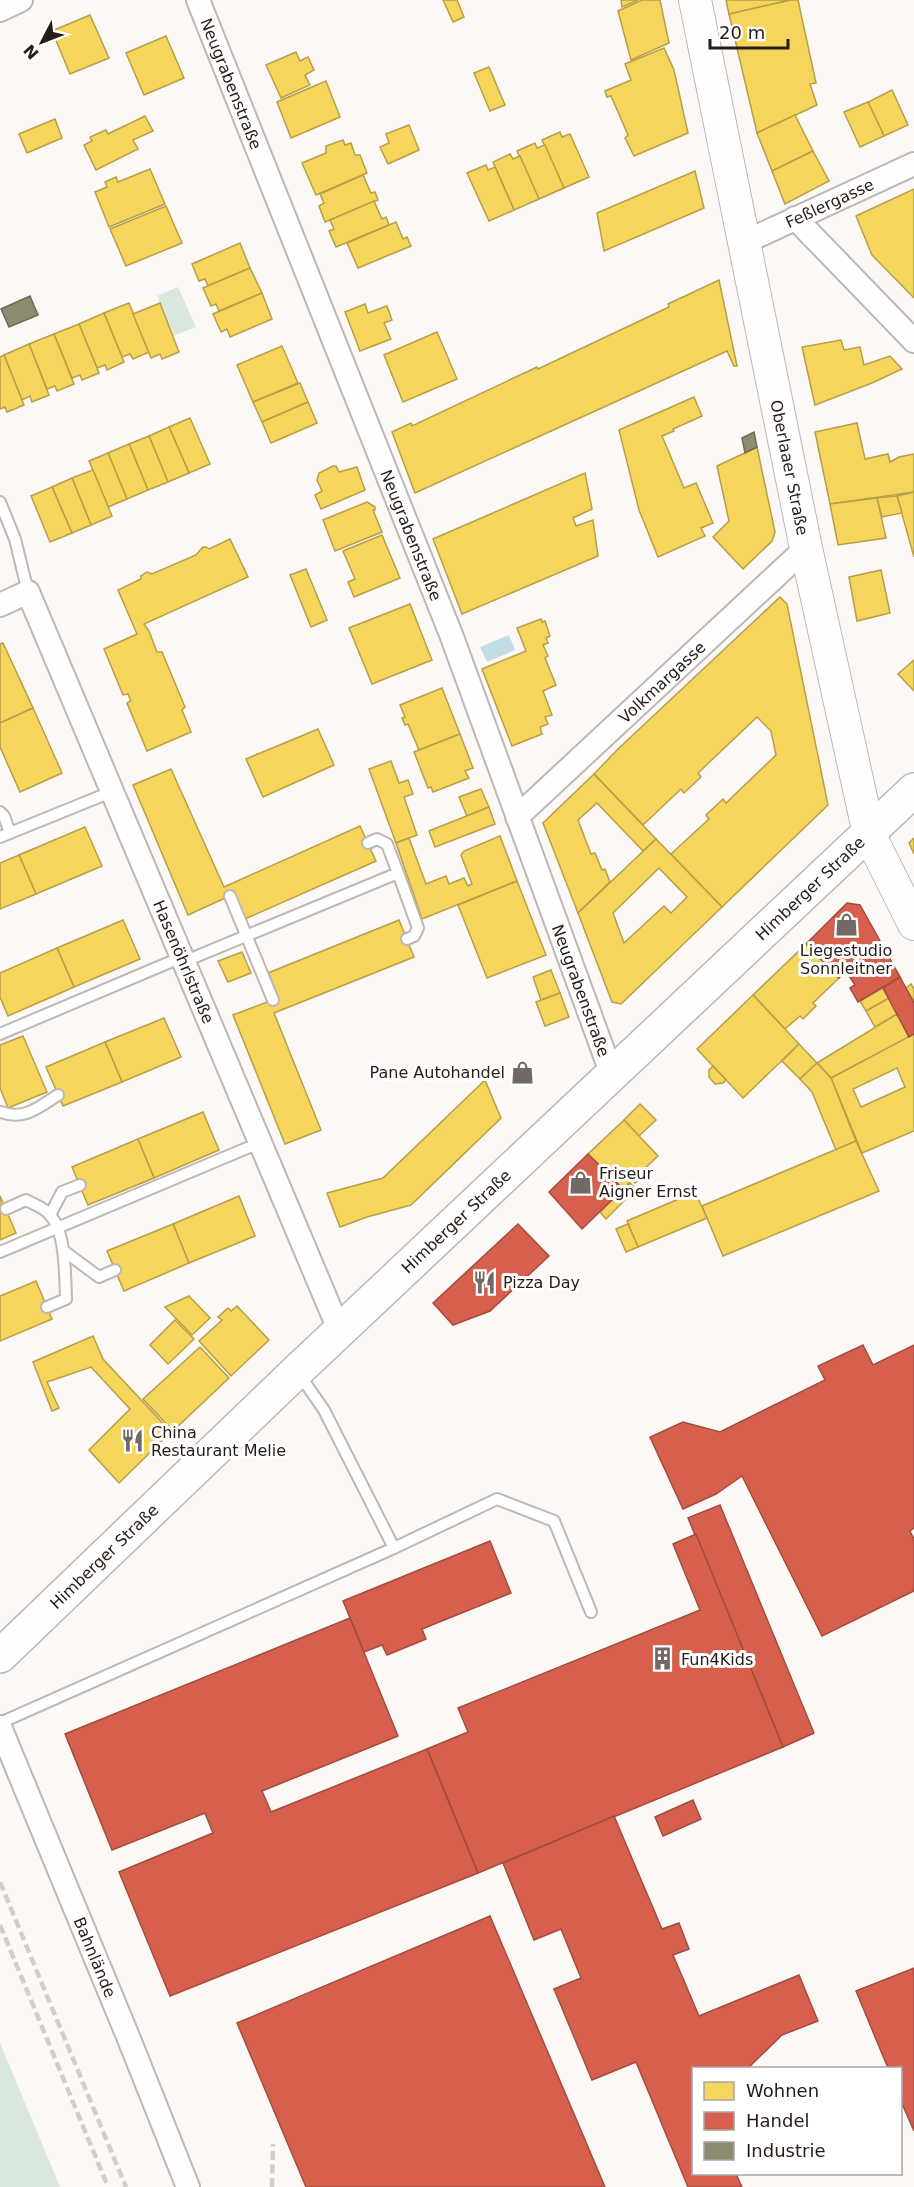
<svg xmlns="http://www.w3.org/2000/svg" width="914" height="2187" font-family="'DejaVu Sans',sans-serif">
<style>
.green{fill:#dae7dc}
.water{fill:#c3dde6}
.homes{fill:#f6d55c;stroke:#b89e47;stroke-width:1.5;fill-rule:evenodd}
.shops{fill:#d6604d;stroke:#a24c3d;stroke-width:1.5}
.industry{fill:#8c8c6e;stroke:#6e6a54;stroke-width:1.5}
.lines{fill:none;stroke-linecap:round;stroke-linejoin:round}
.service-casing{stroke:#beb7b4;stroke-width:14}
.minor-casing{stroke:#beb7b4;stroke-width:26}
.secondary-casing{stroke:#beb7b4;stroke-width:34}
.primary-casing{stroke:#beb7b4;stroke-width:36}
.service{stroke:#fffefe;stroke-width:10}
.minor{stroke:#fffefe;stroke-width:22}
.secondary{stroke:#fffefe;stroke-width:32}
.primary{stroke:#fffefe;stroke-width:33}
.rail{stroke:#d0cece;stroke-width:4.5;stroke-dasharray:9 4.5;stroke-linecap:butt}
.labels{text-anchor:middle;stroke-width:6;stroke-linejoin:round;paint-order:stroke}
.street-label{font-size:16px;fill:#271c17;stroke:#fff}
.poi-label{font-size:16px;fill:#271c17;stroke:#fff;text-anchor:start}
</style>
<rect width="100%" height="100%" fill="#fcf8f6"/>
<g class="green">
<path d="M 178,287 L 196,327 L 173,336 L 157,296 Z"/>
<path d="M 0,2043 L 60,2187 L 0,2187 Z"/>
</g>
<path class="water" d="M 509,635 L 515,650 L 487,662 L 480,647 Z"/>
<g class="homes">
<path d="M 443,0 L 457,0 L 464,17 L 453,22 Z"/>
<path d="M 621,0 L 638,0 L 622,7 Z"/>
<path d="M 642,0 L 660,0 L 669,43 L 631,60 L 618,11 Z"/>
<path d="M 726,0 L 791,0 L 729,14 Z"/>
<path d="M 791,0 L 798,0 L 816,83 L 810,84 L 817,105 L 757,133 L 729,14 Z"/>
<path d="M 90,15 L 109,58 L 70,74 L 52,31 Z"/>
<path d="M 166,36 L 184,78 L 144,95 L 126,53 Z"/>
<path d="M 664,48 L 674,70 L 688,133 L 634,156 L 625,138 L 628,135 L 611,96 L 607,97 L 605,91 L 631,80 L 625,64 Z"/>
<path d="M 296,52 L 300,61 L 308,57 L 314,70 L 305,75 L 310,85 L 281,98 L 266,65 Z"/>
<path d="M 489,67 L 505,105 L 490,111 L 474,73 Z"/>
<path d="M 326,81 L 340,117 L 291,138 L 277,102 Z"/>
<path d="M 892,90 L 908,125 L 884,136 L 868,102 Z"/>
<path d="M 868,102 L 884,136 L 860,147 L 844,112 Z"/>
<path d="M 795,115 L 813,151 L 772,171 L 757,133 Z"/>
<path d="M 145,116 L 153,131 L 133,140 L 138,149 L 96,170 L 84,145 L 92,141 L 90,137 L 106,130 L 108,134 Z"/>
<path d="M 55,119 L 62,138 L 27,153 L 19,134 Z"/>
<path d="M 409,125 L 419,150 L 388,164 L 380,147 L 389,143 L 386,134 Z"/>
<path d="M 560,132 L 562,137 L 570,134 L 589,177 L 564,188 L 542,140 Z"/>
<path d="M 343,140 L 345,145 L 351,143 L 355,155 L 360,155 L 367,173 L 316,195 L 302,163 L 326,153 L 326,146 Z"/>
<path d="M 535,143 L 537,148 L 545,145 L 564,188 L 539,199 L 517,151 Z"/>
<path d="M 813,151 L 829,181 L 785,204 L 772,171 Z"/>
<path d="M 510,154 L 513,159 L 520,156 L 539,199 L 514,210 L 493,162 Z"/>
<path d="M 486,165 L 488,170 L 495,167 L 514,210 L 489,221 L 467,173 Z"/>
<path d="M 150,169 L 165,204 L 109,227 L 95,192 L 107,187 L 105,182 L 116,177 L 118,182 Z"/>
<path d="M 695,171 L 704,208 L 604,251 L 597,213 Z"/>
<path d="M 363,175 L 371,193 L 375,192 L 378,200 L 325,222 L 319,206 L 324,203 L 320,194 Z"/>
<path d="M 914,189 L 914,298 L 872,255 L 856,216 Z"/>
<path d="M 374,201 L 382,219 L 386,217 L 389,225 L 336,247 L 329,231 L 334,229 L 330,220 Z"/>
<path d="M 166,206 L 182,243 L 126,266 L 110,229 Z"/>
<path d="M 396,222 L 403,239 L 407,237 L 411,246 L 358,268 L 347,243 Z"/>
<path d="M 240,243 L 250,268 L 208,286 L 205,279 L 199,281 L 192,264 Z"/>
<path d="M 250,268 L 262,293 L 219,311 L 216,304 L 211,306 L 203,288 Z"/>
<path d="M 719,280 L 737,366 L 734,366 L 727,351 L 415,493 L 392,432 L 411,423 L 412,426 L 537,367 L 538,369 L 669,307 L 668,304 Z"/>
<path d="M 262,293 L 272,319 L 230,337 L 227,329 L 221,332 L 213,314 Z"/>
<path d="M 129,303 L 149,352 L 133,359 L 130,354 L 122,357 L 104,313 Z"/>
<path d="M 160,303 L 179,352 L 162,359 L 160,354 L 151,358 L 133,314 Z"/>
<path d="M 365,304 L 368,313 L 387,306 L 392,320 L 384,323 L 391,339 L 360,351 L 345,312 Z"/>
<path d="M 104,313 L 124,362 L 107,370 L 105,365 L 97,368 L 79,324 Z"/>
<path d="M 79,324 L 99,373 L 82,380 L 80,375 L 72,378 L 54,334 Z"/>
<path d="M 437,332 L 457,379 L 403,402 L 384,355 Z"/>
<path d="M 54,334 L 74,384 L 57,391 L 55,386 L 47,389 L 29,344 Z"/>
<path d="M 841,340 L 844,350 L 860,347 L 864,365 L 890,356 L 902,369 L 872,383 L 815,405 L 802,347 Z"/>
<path d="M 29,344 L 49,395 L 32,402 L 30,396 L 22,400 L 4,355 Z"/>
<path d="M 282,346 L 298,383 L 253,402 L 237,365 Z"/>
<path d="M 4,355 L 24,405 L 7,412 L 5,407 L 0,409 L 0,357 Z"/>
<path d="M 300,383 L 308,402 L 262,422 L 253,402 Z"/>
<path d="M 694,397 L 702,416 L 673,429 L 674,431 L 662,436 L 684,488 L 696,483 L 713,523 L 701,528 L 705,536 L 658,557 L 639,510 L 619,430 Z"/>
<path d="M 308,402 L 317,423 L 271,443 L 262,422 Z"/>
<path d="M 190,418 L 210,464 L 189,473 L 169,427 Z"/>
<path d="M 857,423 L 865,459 L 888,454 L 890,462 L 899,457 L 914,454 L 914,492 L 830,504 L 815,432 Z"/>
<path d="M 169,427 L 189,473 L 168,482 L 149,436 Z"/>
<path d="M 149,436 L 168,482 L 148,490 L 129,444 Z"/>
<path d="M 129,444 L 148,490 L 127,499 L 108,453 Z"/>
<path d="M 757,447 L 775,532 L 772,541 L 743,569 L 713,537 L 729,521 L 717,466 Z"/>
<path d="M 108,453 L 127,499 L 108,507 L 89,461 Z"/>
<path d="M 333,466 L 336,466 L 339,472 L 357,467 L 365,490 L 321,509 L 315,495 L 322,491 L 317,480 L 319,473 Z"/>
<path d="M 93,470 L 112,516 L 91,525 L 72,478 Z"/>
<path d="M 585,473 L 592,509 L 573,518 L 576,526 L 593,520 L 598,556 L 462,614 L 433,539 Z"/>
<path d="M 72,478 L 91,525 L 72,533 L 52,487 Z"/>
<path d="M 52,487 L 72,533 L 50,542 L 31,496 Z"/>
<path d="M 914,492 L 914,557 L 897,496 Z"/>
<path d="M 897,496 L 902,513 L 882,517 L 877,498 Z"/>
<path d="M 877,498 L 886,538 L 838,545 L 830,504 Z"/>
<path d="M 367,502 L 375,507 L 375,510 L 373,510 L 382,532 L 335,551 L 323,520 Z"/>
<path d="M 382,535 L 400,578 L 354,597 L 348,582 L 355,579 L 343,551 Z"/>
<path d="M 230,539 L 248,577 L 144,624 L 149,631 L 157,652 L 162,652 L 185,707 L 182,710 L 191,732 L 147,751 L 127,703 L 131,701 L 128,694 L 123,695 L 104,649 L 137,634 L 118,590 L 141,579 L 141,576 L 147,572 L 152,574 L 196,555 L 203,547 L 206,547 L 209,549 Z"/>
<path d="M 306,569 L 327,620 L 311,627 L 290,575 Z"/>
<path d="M 881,570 L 890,613 L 857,621 L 849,577 Z"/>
<path d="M 780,597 L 787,604 L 828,805 L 722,907 L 671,854 L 709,819 L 706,815 L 723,799 L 726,803 L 776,755 L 771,731 L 757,717 L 698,773 L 701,777 L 684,793 L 681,789 L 643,825 L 594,774 L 618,749 Z"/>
<path d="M 410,604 L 432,660 L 372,684 L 349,628 Z"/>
<path d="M 541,619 L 542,622 L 545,621 L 550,636 L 546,638 L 548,643 L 543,645 L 548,656 L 545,658 L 556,685 L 543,691 L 552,715 L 545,717 L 548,724 L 540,727 L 542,734 L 512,746 L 482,669 L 526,651 L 517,628 Z"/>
<path d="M 3,643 L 33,708 L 0,723 L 0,644 Z"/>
<path d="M 914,660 L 914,691 L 898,674 Z"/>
<path d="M 442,688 L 460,734 L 419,750 L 408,724 L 405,725 L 402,718 L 405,717 L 400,705 Z"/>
<path d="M 33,708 L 62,773 L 20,792 L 0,747 L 0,723 Z"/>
<path d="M 318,729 L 334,765 L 263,797 L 246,759 Z"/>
<path d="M 460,734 L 473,768 L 465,771 L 469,778 L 433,792 L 431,787 L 428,788 L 414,752 Z"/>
<path d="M 391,761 L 399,783 L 408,780 L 413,794 L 404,797 L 417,835 L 396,843 L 369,769 Z"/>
<path d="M 171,769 L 224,887 L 360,826 L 376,861 L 245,919 L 234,894 L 188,915 L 133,785 Z"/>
<path d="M 594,774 L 656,839 L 643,851 L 597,803 L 578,820 L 591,854 L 595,853 L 602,870 L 605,869 L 610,882 L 578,913 L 543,823 Z"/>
<path d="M 481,789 L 489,807 L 467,816 L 459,797 Z"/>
<path d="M 489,807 L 495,824 L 435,847 L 429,831 Z"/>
<path d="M 85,827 L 102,866 L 36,894 L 19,855 Z"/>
<path d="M 500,836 L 517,881 L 422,919 L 396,843 L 409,838 L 426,884 L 446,876 L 449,884 L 464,878 L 468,886 L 472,884 L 461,855 L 464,851 Z"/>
<path d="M 914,838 L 914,854 L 909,843 Z"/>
<path d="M 656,839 L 722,907 L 621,1004 L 612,1002 L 578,913 ZM 659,868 L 687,897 L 671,913 L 664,906 L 624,943 L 613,913 Z"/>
<path d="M 19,855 L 36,894 L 0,909 L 0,863 Z"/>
<path d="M 517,881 L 546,955 L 487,978 L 458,905 Z"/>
<path d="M 123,920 L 140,959 L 74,987 L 57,948 Z"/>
<path d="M 399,920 L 414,957 L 274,1013 L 321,1130 L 285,1144 L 233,1015 L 278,998 L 268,973 Z"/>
<path d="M 852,933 L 857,942 L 845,953 L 838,946 Z"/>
<path d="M 806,944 L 839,978 L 813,1003 L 816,1006 L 803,1019 L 800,1016 L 785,1029 L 753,995 Z"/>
<path d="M 57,948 L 74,987 L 8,1016 L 0,997 L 0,973 Z"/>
<path d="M 242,952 L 251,973 L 228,982 L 218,961 Z"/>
<path d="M 551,970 L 560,993 L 541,1000 L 533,977 Z"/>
<path d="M 911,984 L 914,989 L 914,1002 L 906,988 Z"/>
<path d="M 883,988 L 889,998 L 866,1011 L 860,1001 Z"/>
<path d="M 560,993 L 569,1017 L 545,1026 L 536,1002 Z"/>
<path d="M 753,995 L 799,1044 L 743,1098 L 697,1049 Z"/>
<path d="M 889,998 L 897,1014 L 875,1027 L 866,1011 Z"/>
<path d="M 897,1014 L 909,1037 L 831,1078 L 817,1063 Z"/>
<path d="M 164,1018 L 181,1057 L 122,1082 L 105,1042 Z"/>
<path d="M 914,1034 L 914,1131 L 862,1153 L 831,1078 ZM 897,1068 L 905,1087 L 861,1107 L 853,1089 Z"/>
<path d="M 23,1036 L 47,1092 L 8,1108 L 0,1088 L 0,1045 Z"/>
<path d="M 105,1042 L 122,1082 L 63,1106 L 46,1067 Z"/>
<path d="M 799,1044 L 817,1063 L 800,1079 L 782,1061 Z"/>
<path d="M 817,1063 L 831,1078 L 856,1141 L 836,1150 L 812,1092 L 800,1079 Z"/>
<path d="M 713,1066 L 726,1080 L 723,1083 L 715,1084 L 709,1077 L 709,1070 Z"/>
<path d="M 485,1080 L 501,1118 L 411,1205 L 367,1217 L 340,1227 L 327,1193 L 383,1178 Z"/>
<path d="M 640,1104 L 656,1120 L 639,1136 L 624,1120 Z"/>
<path d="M 203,1112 L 219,1150 L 154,1178 L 138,1139 Z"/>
<path d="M 624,1120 L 658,1156 L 642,1171 L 645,1174 L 635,1183 L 632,1180 L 623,1189 L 588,1154 Z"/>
<path d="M 138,1139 L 154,1178 L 88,1205 L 72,1167 Z"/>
<path d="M 856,1141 L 879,1191 L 723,1256 L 702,1206 Z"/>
<path d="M 630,1183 L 636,1189 L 606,1219 L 600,1212 Z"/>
<path d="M 695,1192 L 707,1218 L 638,1247 L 627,1221 Z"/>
<path d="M 0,1196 L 16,1233 L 0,1240 Z"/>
<path d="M 239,1196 L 255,1236 L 189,1263 L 173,1224 Z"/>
<path d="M 173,1224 L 189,1263 L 124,1291 L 107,1251 Z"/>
<path d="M 628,1224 L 638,1247 L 626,1252 L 616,1229 Z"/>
<path d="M 36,1281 L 52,1319 L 0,1341 L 0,1296 Z"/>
<path d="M 189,1296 L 210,1318 L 192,1335 L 165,1307 Z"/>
<path d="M 237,1306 L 269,1340 L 231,1376 L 199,1341 L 222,1320 L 218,1317 L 228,1308 L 231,1311 Z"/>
<path d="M 175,1320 L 194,1339 L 168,1364 L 150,1345 Z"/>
<path d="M 93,1336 L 103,1359 L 171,1432 L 119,1483 L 89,1450 L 130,1409 L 91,1367 L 47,1382 L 59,1408 L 52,1411 L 33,1362 Z"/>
<path d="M 200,1347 L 229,1378 L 173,1431 L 143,1399 Z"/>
</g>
<g class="shops">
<path d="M 847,903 L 860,905 L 900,977 L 858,1002 L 850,988 L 855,985 L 846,971 L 839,978 L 806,944 Z"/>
<path d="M 900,977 L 914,1003 L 914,1034 L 909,1037 L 883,988 Z"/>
<path d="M 588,1154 L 623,1189 L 582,1229 L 549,1192 Z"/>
<path d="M 518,1224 L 549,1256 L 490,1311 L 453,1325 L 433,1303 Z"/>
<path d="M 863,1345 L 873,1365 L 914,1345 L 914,1528 L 910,1531 L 914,1539 L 914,1591 L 822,1636 L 742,1476 L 716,1494 L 683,1509 L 650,1437 L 683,1422 L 720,1432 L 825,1380 L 818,1366 Z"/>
<path d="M 720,1505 L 814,1733 L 783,1747 L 688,1518 Z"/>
<path d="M 696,1534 L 783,1747 L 478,1873 L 427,1749 L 468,1732 L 458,1708 L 700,1610 L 673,1544 Z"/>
<path d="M 490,1541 L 511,1593 L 422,1629 L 426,1639 L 387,1655 L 382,1645 L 364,1652 L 343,1601 Z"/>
<path d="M 350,1618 L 398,1736 L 262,1791 L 271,1812 L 427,1749 L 478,1873 L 170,1996 L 119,1872 L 213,1833 L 205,1813 L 112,1850 L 65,1734 Z"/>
<path d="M 693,1800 L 701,1819 L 663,1836 L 655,1817 Z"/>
<path d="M 614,1816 L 662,1929 L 679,1923 L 689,1949 L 673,1955 L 699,2016 L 799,1975 L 818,2021 L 782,2035 L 748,2068 L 694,2068 L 694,2174 L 736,2174 L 742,2187 L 688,2187 L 636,2062 L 592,2080 L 554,1989 L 581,1978 L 561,1929 L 534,1940 L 503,1863 Z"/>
<path d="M 490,1916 L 605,2187 L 306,2187 L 237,2023 Z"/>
<path d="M 914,1968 L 914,2131 L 900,2099 L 900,2068 L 888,2068 L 856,1991 Z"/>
</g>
<g class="industry">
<path d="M 30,296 L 38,315 L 9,327 L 1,309 Z"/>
<path d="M 754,432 L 757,447 L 745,453 L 742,438 Z"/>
</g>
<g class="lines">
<defs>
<g id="service">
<path d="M 0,502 L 15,539 L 28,592"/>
<path d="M 0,812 L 4,816 L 10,833"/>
<path d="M 0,837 L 111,792"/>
<path d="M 398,873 L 418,928 L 414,936 L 407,939"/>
<path d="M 230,896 L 273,1000"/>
<path d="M 183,962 L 398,873 L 387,844 L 377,839 L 368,843"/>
<path d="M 0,1034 L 182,957"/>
<path d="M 1,1112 C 24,1121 39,1107 58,1095"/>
<path d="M 6,1209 L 26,1200 C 33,1204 45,1208 50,1215 C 66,1232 65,1276 66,1299 L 47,1307"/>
<path d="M 50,1215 L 62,1192 L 80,1185"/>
<path d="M 64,1251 L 99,1277 L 115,1270"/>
<path d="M 0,1252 L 259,1143"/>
<path d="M 394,1548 L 497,1499 L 554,1521 L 591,1612"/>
<path d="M 0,1723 L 394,1548 L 324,1410 L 299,1374"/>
</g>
<g id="minor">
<path id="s1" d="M 198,0 L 452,637 L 612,1075"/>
<path d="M 0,10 L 21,0"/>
<path d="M 795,218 L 914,341"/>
<path id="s2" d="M 745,242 L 914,164"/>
<path id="s3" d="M 0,605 L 28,592 L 340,1332"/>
<path id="s4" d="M 517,817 L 806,548"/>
<path id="s5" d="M 0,1727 L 129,2039 L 188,2187"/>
</g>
<g id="secondary">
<path id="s6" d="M 695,0 L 806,548 L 869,834 L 914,924"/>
</g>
<g id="primary">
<path id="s7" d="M 0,1656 L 297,1371 L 914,790"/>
</g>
</defs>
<use href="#service" class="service-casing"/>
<use href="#minor" class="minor-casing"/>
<use href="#secondary" class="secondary-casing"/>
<use href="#primary" class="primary-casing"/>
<use href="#service" class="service"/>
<use href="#minor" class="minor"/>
<use href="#secondary" class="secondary"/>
<use href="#primary" class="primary"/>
<g class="rail">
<path d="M 0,1882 L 126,2187"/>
<path d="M 0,1925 L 108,2187"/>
<path d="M 272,2187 L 273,2144"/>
</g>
</g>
<defs>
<symbol id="shop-bare" viewBox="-9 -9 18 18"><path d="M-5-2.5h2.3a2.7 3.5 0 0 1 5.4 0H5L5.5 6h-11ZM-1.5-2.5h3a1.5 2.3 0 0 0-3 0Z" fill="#726965" stroke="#fff" stroke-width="2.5" paint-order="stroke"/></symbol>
<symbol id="restaurant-bare" viewBox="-9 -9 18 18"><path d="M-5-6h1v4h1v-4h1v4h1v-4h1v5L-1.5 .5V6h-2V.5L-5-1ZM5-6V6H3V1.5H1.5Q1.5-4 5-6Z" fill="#726965" stroke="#fff" stroke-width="2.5" paint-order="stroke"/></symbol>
<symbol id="building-bare" viewBox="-9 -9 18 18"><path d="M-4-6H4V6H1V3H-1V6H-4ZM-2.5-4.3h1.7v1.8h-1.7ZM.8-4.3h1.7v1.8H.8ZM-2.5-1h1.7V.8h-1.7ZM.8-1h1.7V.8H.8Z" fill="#726965" stroke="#fff" stroke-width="2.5" paint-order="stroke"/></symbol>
</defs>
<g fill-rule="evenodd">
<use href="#shop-bare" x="830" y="908" width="33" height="33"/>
<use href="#shop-bare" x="506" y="1056" width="33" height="33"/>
<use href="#shop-bare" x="564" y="1166" width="33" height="33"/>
<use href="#restaurant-bare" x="468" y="1266" width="33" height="33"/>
<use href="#restaurant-bare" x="116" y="1424" width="33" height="33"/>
<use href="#building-bare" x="646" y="1642" width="33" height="33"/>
</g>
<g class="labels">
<g class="street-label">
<text dy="6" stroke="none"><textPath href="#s1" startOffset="90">Neugrabenstraße</textPath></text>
<text dy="6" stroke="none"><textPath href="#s2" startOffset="93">Feßlergasse</textPath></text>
<text dy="6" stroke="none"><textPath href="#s6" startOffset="477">Oberlaaer Straße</textPath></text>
<text dy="6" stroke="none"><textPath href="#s1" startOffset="576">Neugrabenstraße</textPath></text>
<text dy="6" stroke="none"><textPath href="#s4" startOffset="198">Volkmargasse</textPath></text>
<text dy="6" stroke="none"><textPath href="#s7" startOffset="1116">Himberger Straße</textPath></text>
<text dy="6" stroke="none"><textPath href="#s3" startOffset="432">Hasenöhrlstraße</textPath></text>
<text dy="6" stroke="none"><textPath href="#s1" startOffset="1062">Neugrabenstraße</textPath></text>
<text dy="6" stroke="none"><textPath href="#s7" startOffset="630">Himberger Straße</textPath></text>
<text dy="6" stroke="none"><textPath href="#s7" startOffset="144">Himberger Straße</textPath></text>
<text dy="6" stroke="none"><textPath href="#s5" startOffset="249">Bahnlände</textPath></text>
</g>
<g class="poi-label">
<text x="846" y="956" text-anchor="middle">Liegestudio<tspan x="846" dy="18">Sonnleitner</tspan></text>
<text x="505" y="1078" text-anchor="end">Pane Autohandel</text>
<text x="599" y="1179">Friseur<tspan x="599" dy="18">Aigner Ernst</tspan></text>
<text x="503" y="1288">Pizza Day</text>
<text x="151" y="1438">China<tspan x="151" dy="18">Restaurant Melie</tspan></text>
<text x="681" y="1665">Fun4Kids</text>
</g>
</g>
<rect x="692" y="2067" width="210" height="108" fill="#ffffff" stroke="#a9a4a2" stroke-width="1.5"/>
<rect x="704" y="2082" width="30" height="18" fill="#f6d55c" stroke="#a9a4a2" stroke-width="1.5"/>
<text x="746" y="2097" font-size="18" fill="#271c17">Wohnen</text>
<rect x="704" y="2112" width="30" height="18" fill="#d6604d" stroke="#a9a4a2" stroke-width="1.5"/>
<text x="746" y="2127" font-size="18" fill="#271c17">Handel</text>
<rect x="704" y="2142" width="30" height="18" fill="#8c8c6e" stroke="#a9a4a2" stroke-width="1.5"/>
<text x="746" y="2157" font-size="18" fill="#271c17">Industrie</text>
<g transform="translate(42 42) rotate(228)" stroke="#ffffff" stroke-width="4.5" paint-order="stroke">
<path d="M0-4.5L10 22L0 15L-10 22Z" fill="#271c17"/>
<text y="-9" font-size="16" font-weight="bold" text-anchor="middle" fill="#271c17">N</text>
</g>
<path d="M710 39v9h78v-9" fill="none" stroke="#271c17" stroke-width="3"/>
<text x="719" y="39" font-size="18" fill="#271c17" stroke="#ffffff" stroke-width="4.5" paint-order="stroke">20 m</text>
</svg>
